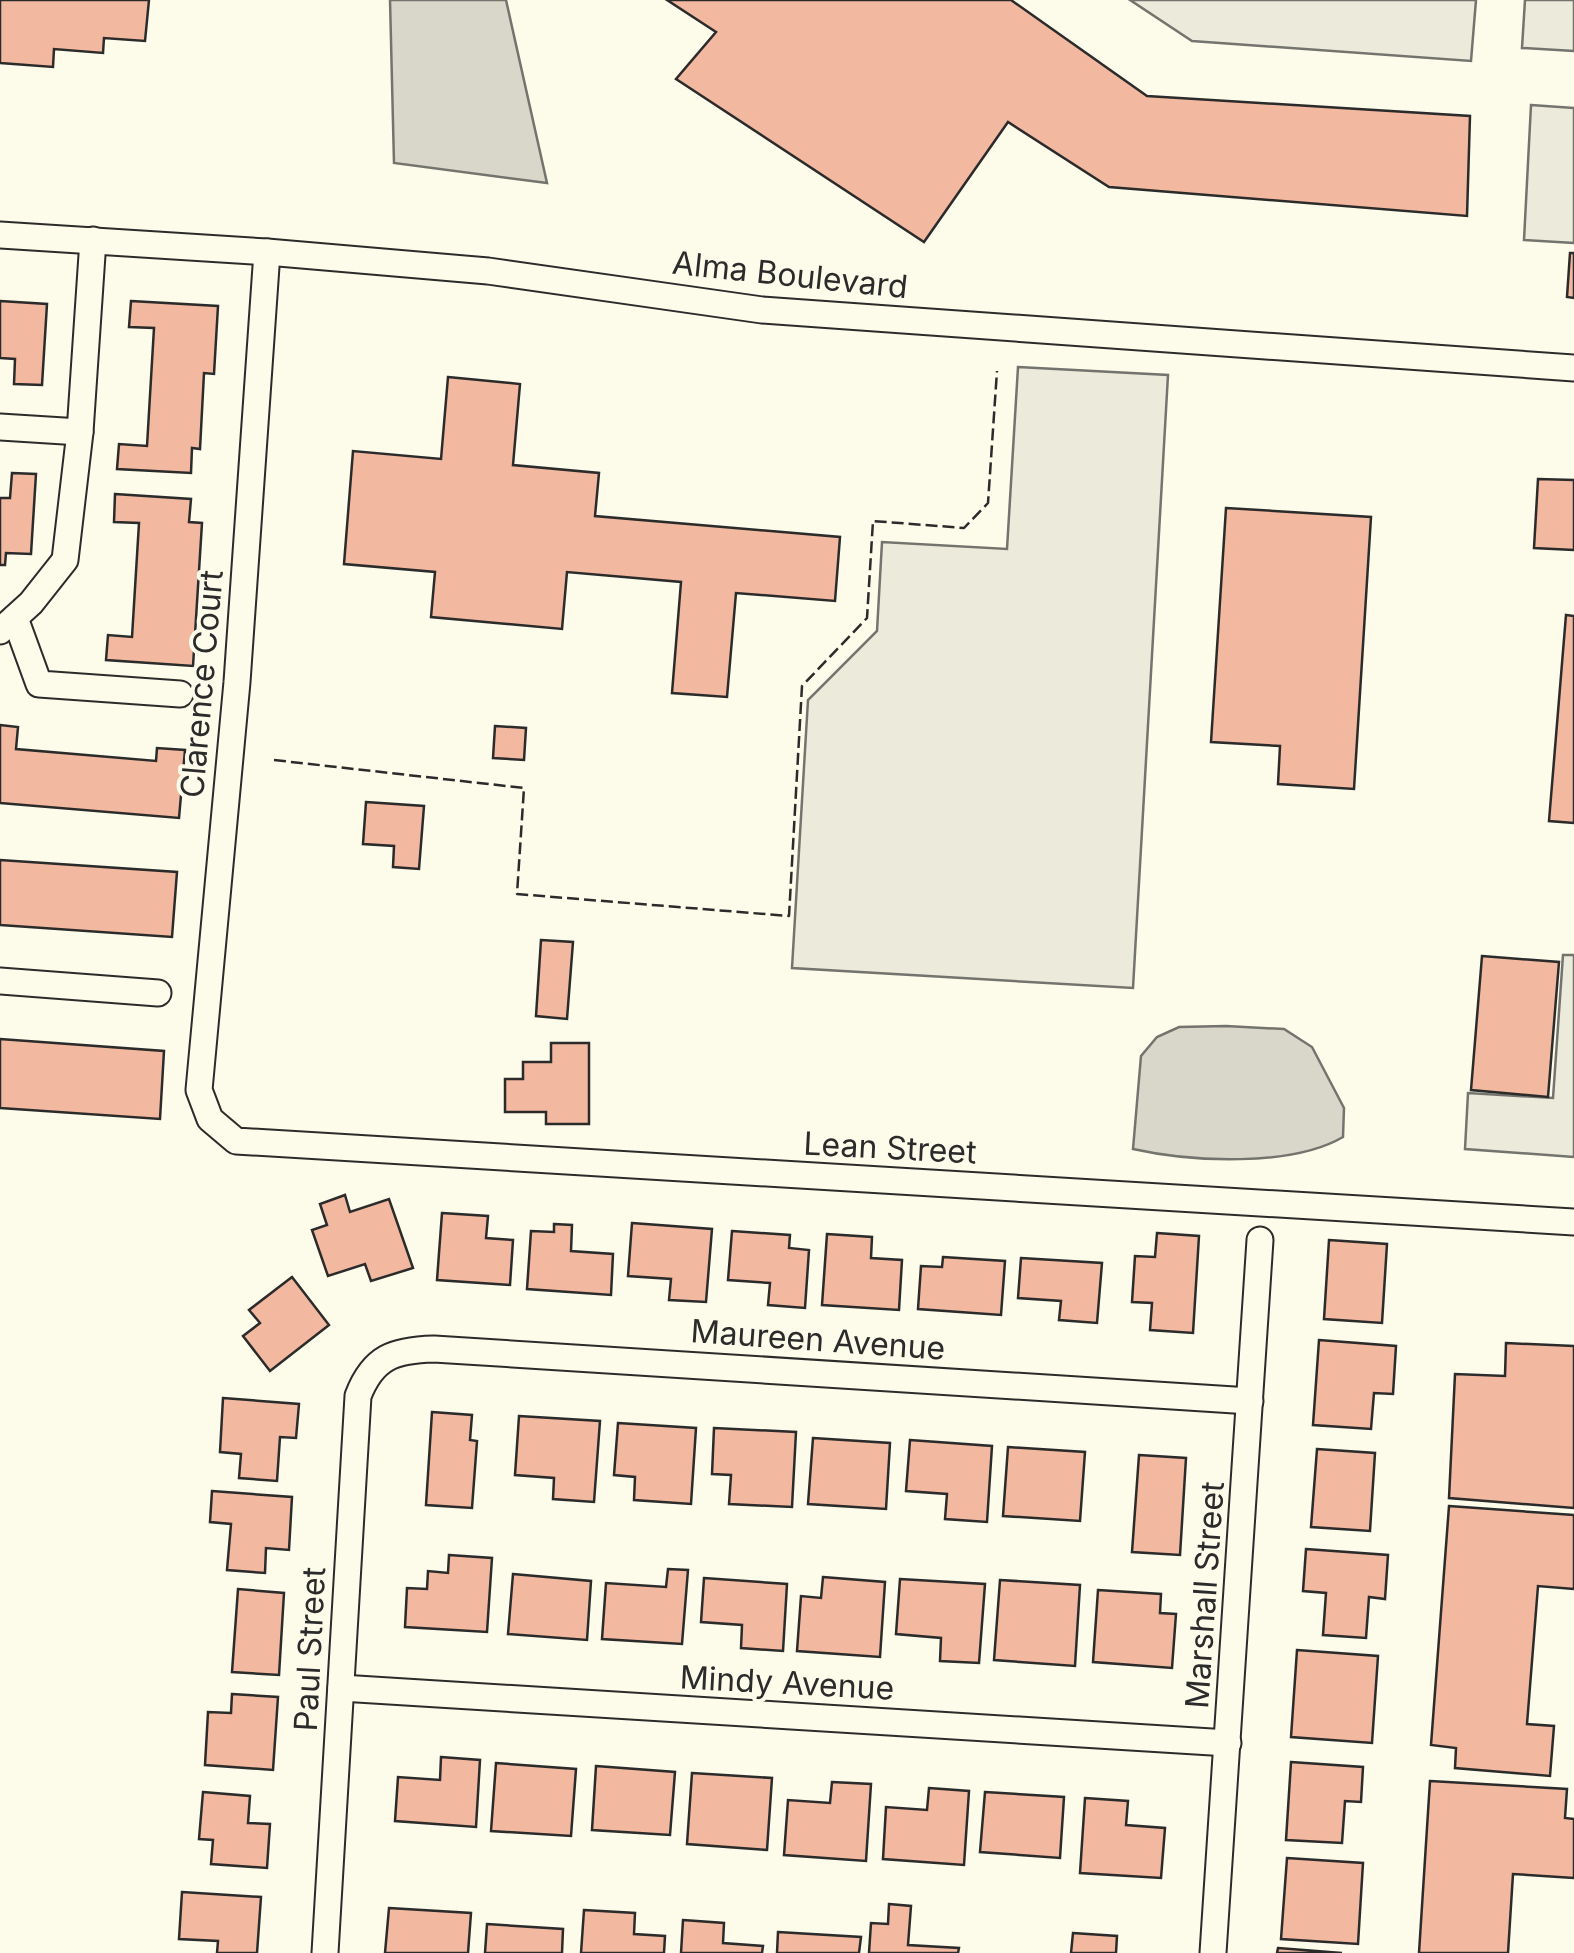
<svg xmlns="http://www.w3.org/2000/svg" width="1574" height="1953" font-family="Inter,sans-serif">
<style>
.green{fill:#ecebdb;stroke:#74746e;stroke-width:2.5}
.parking{fill:#eceadb;stroke:#74746e;stroke-width:2.5}
.water{fill:#d8d7c9;stroke:#74746e;stroke-width:2.5}
.building{fill:#f2b8a0;stroke:#2b2b2b;stroke-width:2.5}
.lines{fill:none;stroke-linecap:round;stroke-linejoin:round}
.street-casing{stroke:#2b2b2b;stroke-width:29}
.street{stroke:#fdfbea;stroke-width:25}
.fence{stroke:#2b2b2b;stroke-width:2.5;stroke-dasharray:12 5;stroke-linecap:butt}
.labels{text-anchor:middle;stroke-width:8;stroke-linejoin:round;paint-order:stroke}
.street-label{font-size:32px;fill:#2b2b2b;stroke:#fdfbea}
</style>
<rect width="100%" height="100%" fill="#fdfbea"/>
<path class="green" d="M 1018,367 L 1168,375 L 1133,988 L 792,968 L 808,700 L 877,631 L 882,542 L 1007,549 Z"/>
<g class="parking">
<path d="M 1130,0 L 1476,0 L 1471,61 L 1192,41 Z"/>
<path d="M 1525,0 L 1574,0 L 1574,51 L 1522,48 Z"/>
<path d="M 1531,105 L 1574,108 L 1574,243 L 1524,240 Z"/>
<path d="M 1563,955 L 1574,955 L 1574,1157 L 1465,1149 L 1468,1093 L 1553,1098 Z"/>
</g>
<g class="water">
<path d="M 390,0 L 506,0 L 547,183 L 394,163 Z"/>
<path d="M 1226,1026 L 1284,1029 L 1312,1047 L 1344,1108 L 1343,1137 C 1292,1167 1191,1162 1133,1149 L 1141,1056 L 1157,1037 L 1179,1027 Z"/>
</g>
<g class="building">
<path d="M 0,0 L 149,0 L 145,41 L 104,38 L 103,53 L 54,49 L 53,67 L 0,63 Z"/>
<path d="M 667,0 L 1011,0 L 1147,96 L 1470,116 L 1467,216 L 1109,187 L 1008,122 L 924,242 L 676,79 L 716,32 Z"/>
<path d="M 1570,253 L 1574,253 L 1574,298 L 1567,297 Z"/>
<path d="M 0,301 L 47,304 L 42,385 L 14,384 L 15,359 L 0,358 Z"/>
<path d="M 131,301 L 218,306 L 214,374 L 204,373 L 200,449 L 192,448 L 191,473 L 117,469 L 119,444 L 147,446 L 154,328 L 129,327 Z"/>
<path d="M 448,377 L 520,384 L 513,465 L 599,473 L 595,516 L 840,537 L 835,601 L 736,593 L 727,697 L 672,693 L 681,582 L 567,572 L 562,629 L 431,617 L 435,572 L 344,564 L 353,451 L 441,459 Z"/>
<path d="M 12,473 L 36,474 L 31,554 L 6,553 L 5,565 L 0,565 L 0,498 L 10,498 Z"/>
<path d="M 1538,479 L 1574,480 L 1574,550 L 1534,548 Z"/>
<path d="M 115,494 L 191,499 L 189,522 L 202,523 L 193,666 L 106,660 L 108,635 L 132,637 L 139,523 L 114,522 Z"/>
<path d="M 1226,508 L 1371,517 L 1354,789 L 1278,784 L 1280,746 L 1211,742 Z"/>
<path d="M 1566,615 L 1574,616 L 1574,823 L 1549,821 Z"/>
<path d="M 0,725 L 18,727 L 16,749 L 156,761 L 157,748 L 185,750 L 179,818 L 0,803 Z"/>
<path d="M 495,726 L 526,728 L 524,760 L 493,758 Z"/>
<path d="M 366,802 L 424,806 L 419,869 L 393,867 L 394,846 L 363,844 Z"/>
<path d="M 0,860 L 177,872 L 172,937 L 0,925 Z"/>
<path d="M 541,940 L 573,942 L 567,1019 L 536,1016 Z"/>
<path d="M 1482,956 L 1559,962 L 1548,1097 L 1471,1090 Z"/>
<path d="M 0,1039 L 164,1051 L 160,1119 L 0,1108 Z"/>
<path d="M 551,1043 L 589,1043 L 589,1124 L 546,1124 L 546,1112 L 505,1112 L 505,1079 L 523,1079 L 523,1062 L 551,1062 Z"/>
<path d="M 345,1195 L 350,1212 L 389,1199 L 413,1268 L 371,1281 L 365,1264 L 328,1276 L 312,1230 L 327,1225 L 320,1204 Z"/>
<path d="M 442,1213 L 488,1216 L 486,1238 L 513,1240 L 510,1285 L 437,1280 Z"/>
<path d="M 632,1223 L 712,1229 L 706,1302 L 669,1300 L 671,1279 L 628,1276 Z"/>
<path d="M 554,1224 L 572,1225 L 571,1251 L 613,1254 L 611,1295 L 527,1289 L 531,1231 L 554,1232 Z"/>
<path d="M 732,1231 L 790,1235 L 789,1248 L 809,1250 L 805,1308 L 768,1305 L 770,1283 L 728,1280 Z"/>
<path d="M 1157,1233 L 1199,1236 L 1193,1333 L 1150,1330 L 1152,1303 L 1132,1302 L 1135,1256 L 1155,1257 Z"/>
<path d="M 827,1234 L 872,1237 L 871,1258 L 902,1260 L 899,1310 L 822,1305 Z"/>
<path d="M 1329,1240 L 1387,1244 L 1382,1323 L 1324,1319 Z"/>
<path d="M 943,1257 L 1005,1261 L 1001,1315 L 918,1309 L 921,1266 L 942,1267 Z"/>
<path d="M 1021,1258 L 1102,1263 L 1097,1323 L 1059,1320 L 1061,1301 L 1018,1298 Z"/>
<path d="M 292,1277 L 329,1325 L 270,1371 L 243,1336 L 260,1323 L 249,1310 Z"/>
<path d="M 1319,1340 L 1396,1346 L 1393,1394 L 1374,1393 L 1371,1429 L 1313,1425 Z"/>
<path d="M 1506,1343 L 1574,1346 L 1574,1508 L 1449,1498 L 1455,1374 L 1505,1376 Z"/>
<path d="M 223,1398 L 299,1404 L 296,1438 L 280,1437 L 277,1481 L 239,1478 L 241,1454 L 220,1452 Z"/>
<path d="M 432,1412 L 472,1415 L 470,1440 L 477,1441 L 472,1508 L 426,1505 Z"/>
<path d="M 519,1416 L 600,1421 L 594,1502 L 553,1499 L 554,1478 L 515,1475 Z"/>
<path d="M 618,1423 L 696,1428 L 691,1504 L 634,1500 L 635,1477 L 614,1475 Z"/>
<path d="M 714,1428 L 796,1432 L 792,1507 L 729,1504 L 731,1475 L 712,1474 Z"/>
<path d="M 813,1438 L 890,1443 L 886,1509 L 808,1504 Z"/>
<path d="M 910,1440 L 992,1446 L 987,1522 L 945,1519 L 947,1494 L 906,1491 Z"/>
<path d="M 1008,1447 L 1085,1452 L 1080,1521 L 1003,1516 Z"/>
<path d="M 1317,1449 L 1375,1453 L 1370,1531 L 1311,1527 Z"/>
<path d="M 1139,1455 L 1186,1458 L 1180,1555 L 1132,1552 Z"/>
<path d="M 212,1491 L 292,1497 L 289,1550 L 266,1548 L 265,1573 L 227,1570 L 231,1524 L 210,1522 Z"/>
<path d="M 1449,1506 L 1574,1515 L 1574,1589 L 1538,1586 L 1527,1724 L 1554,1726 L 1550,1776 L 1455,1768 L 1456,1748 L 1431,1745 Z"/>
<path d="M 1306,1549 L 1388,1555 L 1385,1599 L 1369,1597 L 1366,1638 L 1323,1635 L 1326,1593 L 1303,1591 Z"/>
<path d="M 449,1555 L 492,1558 L 487,1632 L 405,1627 L 407,1588 L 427,1589 L 428,1571 L 448,1573 Z"/>
<path d="M 668,1569 L 688,1570 L 682,1644 L 602,1639 L 606,1583 L 666,1587 Z"/>
<path d="M 513,1574 L 591,1581 L 587,1640 L 508,1634 Z"/>
<path d="M 823,1577 L 885,1582 L 880,1657 L 797,1651 L 801,1596 L 821,1598 Z"/>
<path d="M 704,1578 L 787,1584 L 783,1651 L 741,1648 L 742,1625 L 701,1622 Z"/>
<path d="M 900,1579 L 985,1584 L 979,1663 L 940,1661 L 941,1638 L 896,1634 Z"/>
<path d="M 1000,1580 L 1080,1585 L 1075,1666 L 994,1660 Z"/>
<path d="M 238,1589 L 284,1593 L 279,1675 L 232,1672 Z"/>
<path d="M 1098,1590 L 1161,1594 L 1160,1613 L 1176,1614 L 1172,1668 L 1093,1662 Z"/>
<path d="M 1297,1650 L 1378,1656 L 1372,1743 L 1291,1737 Z"/>
<path d="M 232,1694 L 278,1697 L 273,1770 L 205,1765 L 208,1712 L 231,1713 Z"/>
<path d="M 441,1757 L 480,1760 L 476,1827 L 395,1821 L 398,1777 L 440,1780 Z"/>
<path d="M 1291,1762 L 1363,1767 L 1361,1802 L 1345,1801 L 1342,1843 L 1286,1840 Z"/>
<path d="M 496,1763 L 576,1769 L 571,1836 L 491,1831 Z"/>
<path d="M 596,1766 L 675,1772 L 670,1835 L 592,1830 Z"/>
<path d="M 692,1773 L 772,1778 L 767,1850 L 687,1844 Z"/>
<path d="M 1430,1781 L 1567,1789 L 1565,1818 L 1574,1819 L 1574,1878 L 1513,1874 L 1508,1953 L 1419,1953 Z"/>
<path d="M 832,1782 L 871,1784 L 866,1861 L 784,1855 L 788,1800 L 830,1803 Z"/>
<path d="M 929,1788 L 969,1791 L 964,1865 L 883,1859 L 886,1807 L 927,1810 Z"/>
<path d="M 203,1792 L 250,1796 L 248,1823 L 270,1824 L 267,1868 L 211,1864 L 213,1840 L 199,1839 Z"/>
<path d="M 985,1792 L 1064,1797 L 1060,1858 L 980,1852 Z"/>
<path d="M 1085,1798 L 1128,1801 L 1126,1825 L 1165,1828 L 1161,1878 L 1080,1873 Z"/>
<path d="M 1287,1858 L 1363,1863 L 1358,1944 L 1281,1939 Z"/>
<path d="M 182,1892 L 261,1897 L 257,1953 L 217,1953 L 218,1941 L 179,1939 Z"/>
<path d="M 889,1904 L 911,1906 L 908,1945 L 959,1948 L 958,1953 L 869,1953 L 871,1923 L 888,1924 Z"/>
<path d="M 389,1908 L 471,1913 L 468,1953 L 385,1953 Z"/>
<path d="M 584,1910 L 635,1913 L 634,1934 L 665,1936 L 664,1953 L 581,1953 Z"/>
<path d="M 683,1920 L 724,1923 L 723,1943 L 763,1946 L 762,1953 L 681,1953 Z"/>
<path d="M 487,1924 L 563,1929 L 562,1953 L 485,1953 Z"/>
<path d="M 778,1932 L 861,1937 L 859,1953 L 777,1953 Z"/>
<path d="M 1073,1933 L 1117,1936 L 1116,1953 L 1071,1953 Z"/>
<path d="M 1278,1948 L 1342,1953 L 1277,1953 Z"/>
</g>
<g class="lines">
<defs>
<g id="street">
<path d="M 0,235 L 267,252 L 488,271 L 762,310 L 1574,368"/>
<path d="M 267,252 L 237,682 L 199,1090 L 210,1119 L 236,1141 L 1574,1222"/>
<path d="M 0,427 L 80,432"/>
<path d="M 15,618 L 39,684 L 180,694"/>
<path d="M 0,631 L 31,603 L 65,560 L 80,432 L 93,240"/>
<path d="M 0,981 L 158,993"/>
<path d="M 341,1688 L 1228,1743"/>
<path d="M 325,1953 L 358,1396 C 373,1357 394,1350 434,1349 L 1250,1401"/>
<path d="M 1213,1953 L 1260,1240"/>
</g>
</defs>
<use href="#street" class="street-casing"/>
<use href="#street" class="street"/>
<path class="fence" d="M 274,760 L 524,788 L 517,894 L 789,916 L 802,686 L 867,618 L 873,521 L 964,528 L 988,503 L 997,371"/>
</g>
<g class="labels">
<g class="street-label">
<text transform="translate(790 275) rotate(6)" y="11">Alma Boulevard</text>
<text transform="translate(202 684) rotate(-85)" y="11">Clarence Court</text>
<text transform="translate(890 1148) rotate(3)" y="11">Lean Street</text>
<text transform="translate(818 1340) rotate(4)" y="11">Maureen Avenue</text>
<text transform="translate(1205 1595) rotate(-86)" y="11">Marshall Street</text>
<text transform="translate(310 1649) rotate(-87)" y="11">Paul Street</text>
<text transform="translate(787 1683) rotate(3)" y="11">Mindy Avenue</text>
</g>
</g>
</svg>
